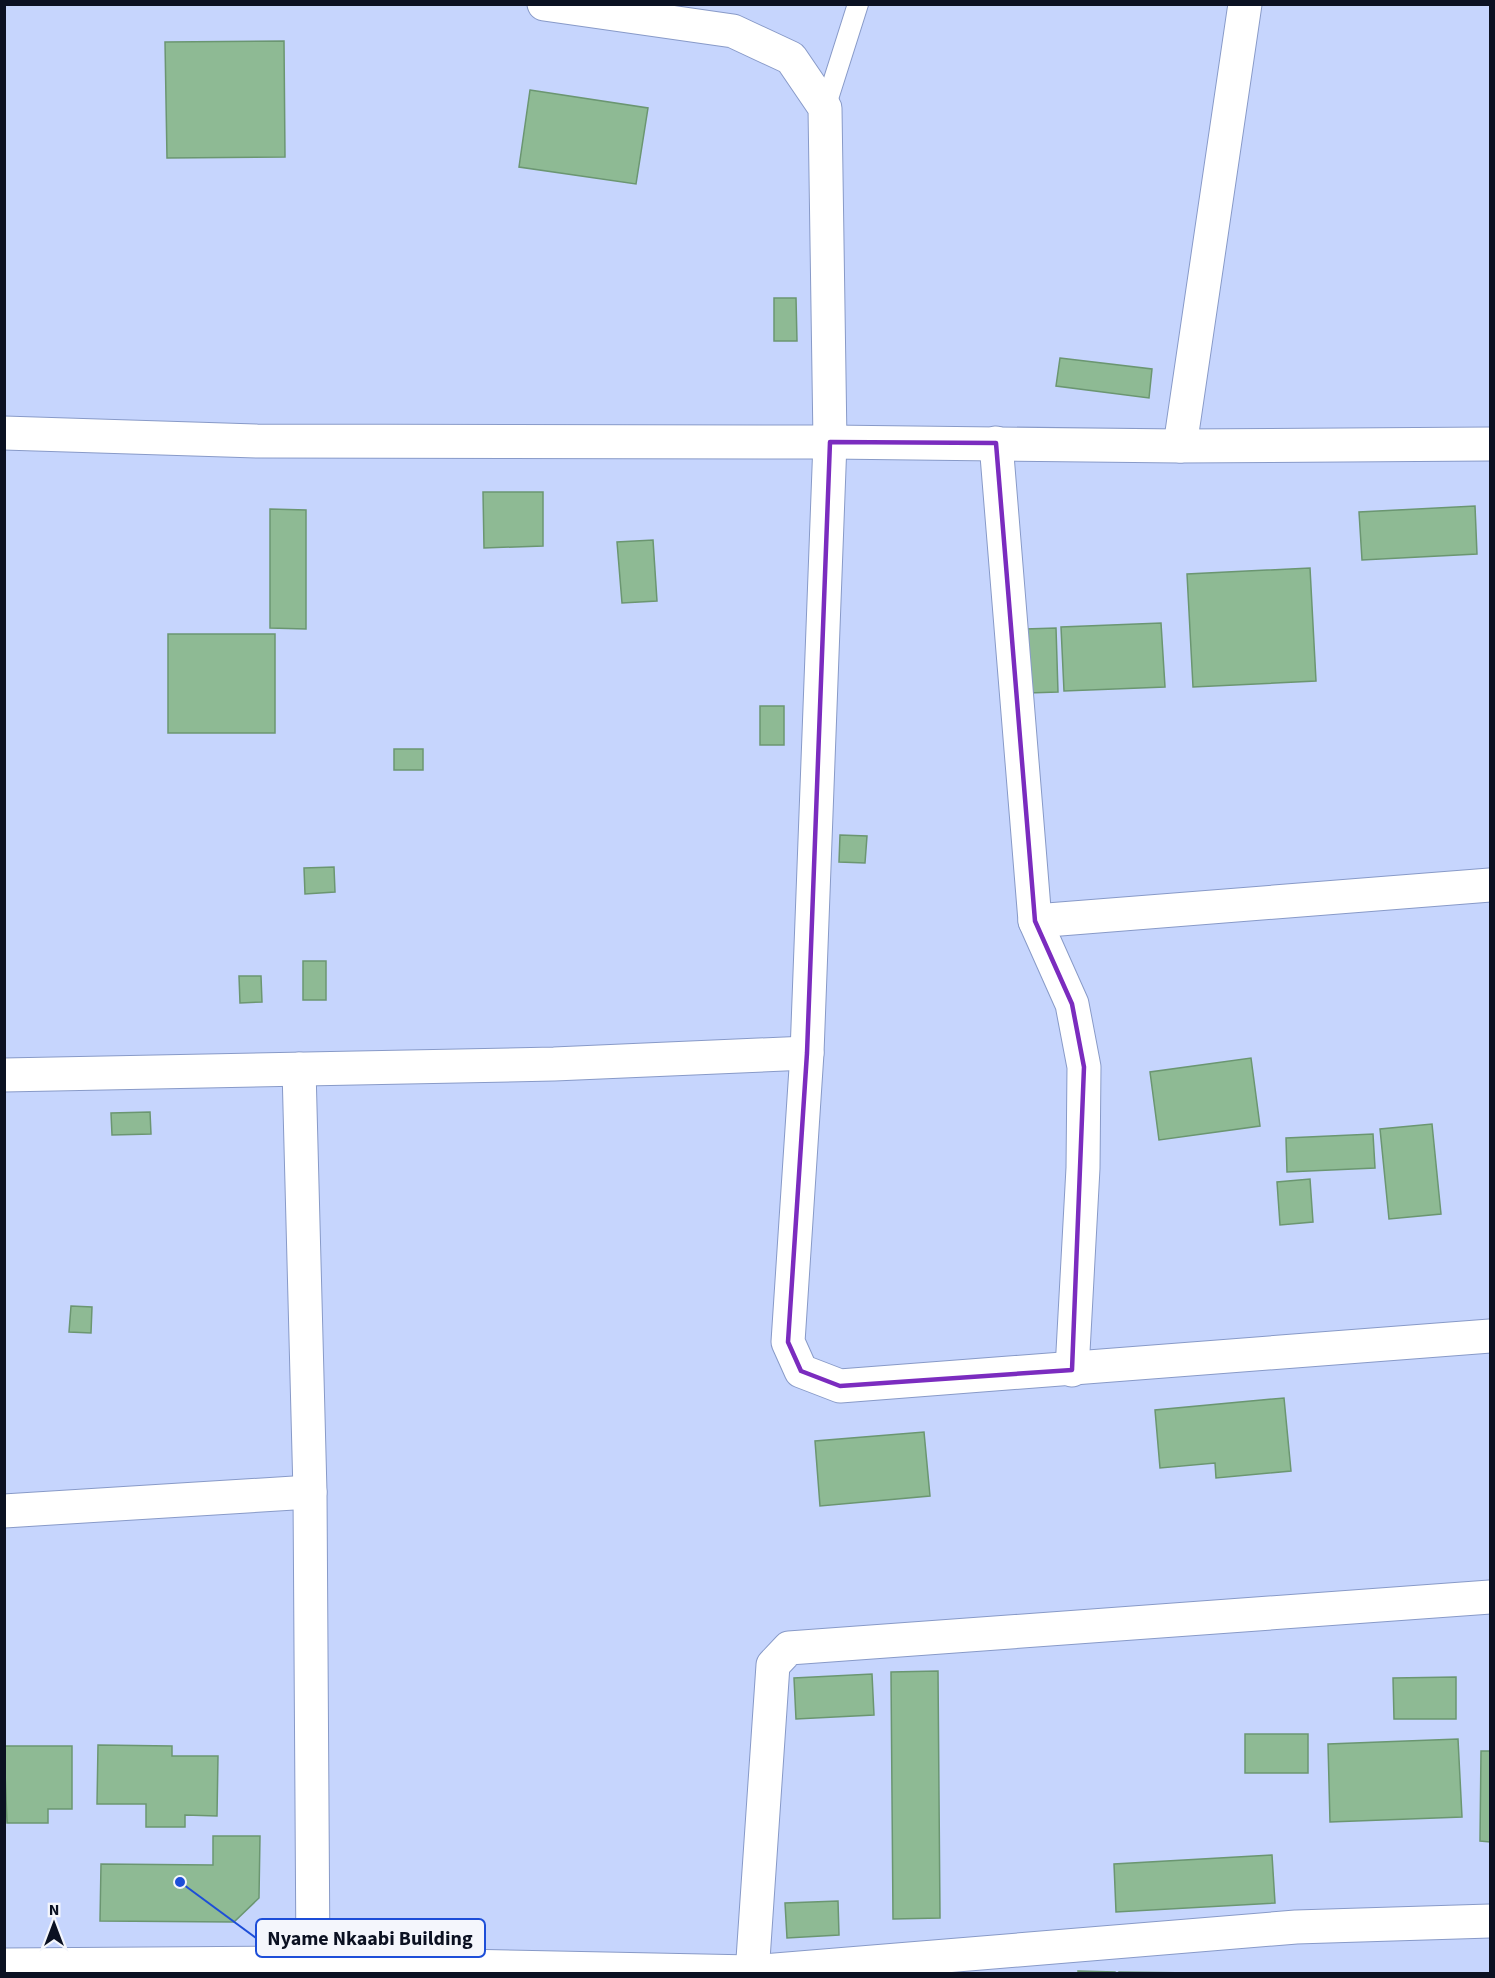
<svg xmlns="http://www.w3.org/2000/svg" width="1495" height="1978" font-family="'Source Sans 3',sans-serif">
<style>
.building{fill:#8eba94;stroke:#6b9671;stroke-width:1.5}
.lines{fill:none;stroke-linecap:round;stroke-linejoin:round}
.lane-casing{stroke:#889ac8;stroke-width:22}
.street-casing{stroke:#889ac8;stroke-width:35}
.secondary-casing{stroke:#889ac8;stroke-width:35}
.lane{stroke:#fff;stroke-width:20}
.street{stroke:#fff;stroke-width:33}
.secondary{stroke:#fff;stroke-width:33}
.marked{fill:none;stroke:#7b2cbf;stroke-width:4.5;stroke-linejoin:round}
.leader{fill:none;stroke:#1d4ed8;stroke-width:2}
.callout-dot{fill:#1d4ed8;stroke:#f4f6fc;stroke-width:2}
.callout{fill:#f4f6fc;stroke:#1d4ed8;stroke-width:2}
.callout-label{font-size:20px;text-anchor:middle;font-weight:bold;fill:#0b1122}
</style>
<rect width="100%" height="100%" fill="#c6d5fd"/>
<g class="building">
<path d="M 284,41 L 285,157 L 167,158 L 165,42 Z"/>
<path d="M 530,90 L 648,108 L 636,184 L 519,167 Z"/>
<path d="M 774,298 L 796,298 L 797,341 L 774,341 Z"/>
<path d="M 1060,358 L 1152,369 L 1149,398 L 1056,386 Z"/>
<path d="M 483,492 L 543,492 L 543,546 L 484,548 Z"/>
<path d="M 1475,506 L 1477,554 L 1362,560 L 1359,512 Z"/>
<path d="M 270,509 L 306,510 L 306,629 L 270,628 Z"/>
<path d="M 653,540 L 657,601 L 622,603 L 617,542 Z"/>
<path d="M 1310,568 L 1316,681 L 1193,687 L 1187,574 Z"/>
<path d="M 1161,623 L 1165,687 L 1064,691 L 1061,627 Z"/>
<path d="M 1056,628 L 1058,692 L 1028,693 L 1025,629 Z"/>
<rect x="168" y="634" width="107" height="99"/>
<rect x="760" y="706" width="24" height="39"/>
<rect x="394" y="749" width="29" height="21"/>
<path d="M 840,835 L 867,836 L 865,863 L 839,862 Z"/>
<path d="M 334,867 L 335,892 L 305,894 L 304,868 Z"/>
<rect x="303" y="961" width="23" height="39"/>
<path d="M 239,976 L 261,976 L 262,1002 L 240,1003 Z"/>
<path d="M 1251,1058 L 1260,1126 L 1159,1140 L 1150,1072 Z"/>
<path d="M 150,1112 L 151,1134 L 112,1135 L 111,1113 Z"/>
<path d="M 1432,1124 L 1441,1214 L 1389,1219 L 1380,1129 Z"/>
<path d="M 1373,1134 L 1375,1168 L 1287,1172 L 1286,1138 Z"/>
<path d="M 1310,1179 L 1313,1222 L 1280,1225 L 1277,1182 Z"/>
<path d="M 71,1306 L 92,1307 L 91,1333 L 69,1332 Z"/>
<path d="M 1284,1398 L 1291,1471 L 1216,1478 L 1215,1463 L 1160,1468 L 1155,1410 Z"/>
<path d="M 924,1432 L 930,1496 L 820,1506 L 815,1441 Z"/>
<path d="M 938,1671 L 940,1918 L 893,1919 L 891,1672 Z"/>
<path d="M 872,1674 L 874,1715 L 796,1719 L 794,1678 Z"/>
<path d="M 1456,1677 L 1456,1719 L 1394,1719 L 1393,1678 Z"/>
<rect x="1245" y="1734" width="63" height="39"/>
<path d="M 1458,1739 L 1462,1817 L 1330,1822 L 1328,1744 Z"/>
<path d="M 98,1745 L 172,1746 L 172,1756 L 218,1756 L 217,1816 L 185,1815 L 185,1827 L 146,1827 L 146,1804 L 97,1804 Z"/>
<path d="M 4,1746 L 72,1746 L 72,1809 L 48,1809 L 48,1823 L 7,1823 Z"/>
<path d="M 1481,1751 L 1490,1751 L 1490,1842 L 1480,1841 Z"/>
<path d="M 213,1836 L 260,1836 L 259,1898 L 234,1922 L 100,1921 L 101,1864 L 213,1865 Z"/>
<path d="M 1272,1855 L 1275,1903 L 1116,1912 L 1114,1864 Z"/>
<path d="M 838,1901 L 839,1935 L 787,1938 L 785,1903 Z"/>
<path d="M 1078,1971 L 1115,1972 L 1115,1974 L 1078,1974 Z"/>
<path d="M 1119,1972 L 1195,1973 L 1195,1974 L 1119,1974 Z"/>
</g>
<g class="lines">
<defs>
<path id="lane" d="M 825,108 L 858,4"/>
<g id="street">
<path d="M 544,4 L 733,31 L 791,58 L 825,108 L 830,442 L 807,1053 L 788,1342 L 801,1371 L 840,1386 L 1490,1336"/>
<path d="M 996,443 L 1035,921 L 1072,1004 L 1084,1067 L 1083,1168 L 1072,1370"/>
<path d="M 1180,446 L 1245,4"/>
<path d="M 1035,921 L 1490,885"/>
<path d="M 299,1069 L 310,1492 L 313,1963"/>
<path d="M 4,1075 L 554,1064 L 807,1053"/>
<path d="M 4,1511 L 310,1492"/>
<path d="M 4,1965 L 313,1963 L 752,1972 L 1296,1927 L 1490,1921"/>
<path d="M 752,1974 L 773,1665 L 789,1648 L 1490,1597"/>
</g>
<path id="secondary" d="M 4,433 L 257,441 L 830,442 L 1180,446 L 1490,444"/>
</defs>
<use href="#lane" class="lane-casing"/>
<use href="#street" class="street-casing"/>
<use href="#secondary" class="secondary-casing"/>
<use href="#lane" class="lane"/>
<use href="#street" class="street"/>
<use href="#secondary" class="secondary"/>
</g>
<path class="marked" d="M 830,442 L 996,443 L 1035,921 L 1072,1004 L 1084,1067 L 1072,1370 L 840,1386 L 801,1371 L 788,1342 L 807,1053 Z"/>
<path class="leader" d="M180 1882L256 1938"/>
<circle class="callout-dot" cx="180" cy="1882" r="6"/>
<rect class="callout" x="256" y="1919" width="229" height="38" rx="6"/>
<g class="callout-label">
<text x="370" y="1945">Nyame Nkaabi Building</text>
</g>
<rect width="1495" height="1978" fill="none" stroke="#0b1122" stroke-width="12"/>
<g transform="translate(54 1924)" stroke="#f4f6fc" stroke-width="4.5" paint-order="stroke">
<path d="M0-4.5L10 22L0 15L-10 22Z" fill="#0b1122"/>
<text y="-9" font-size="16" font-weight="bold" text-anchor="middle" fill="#0b1122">N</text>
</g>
</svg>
